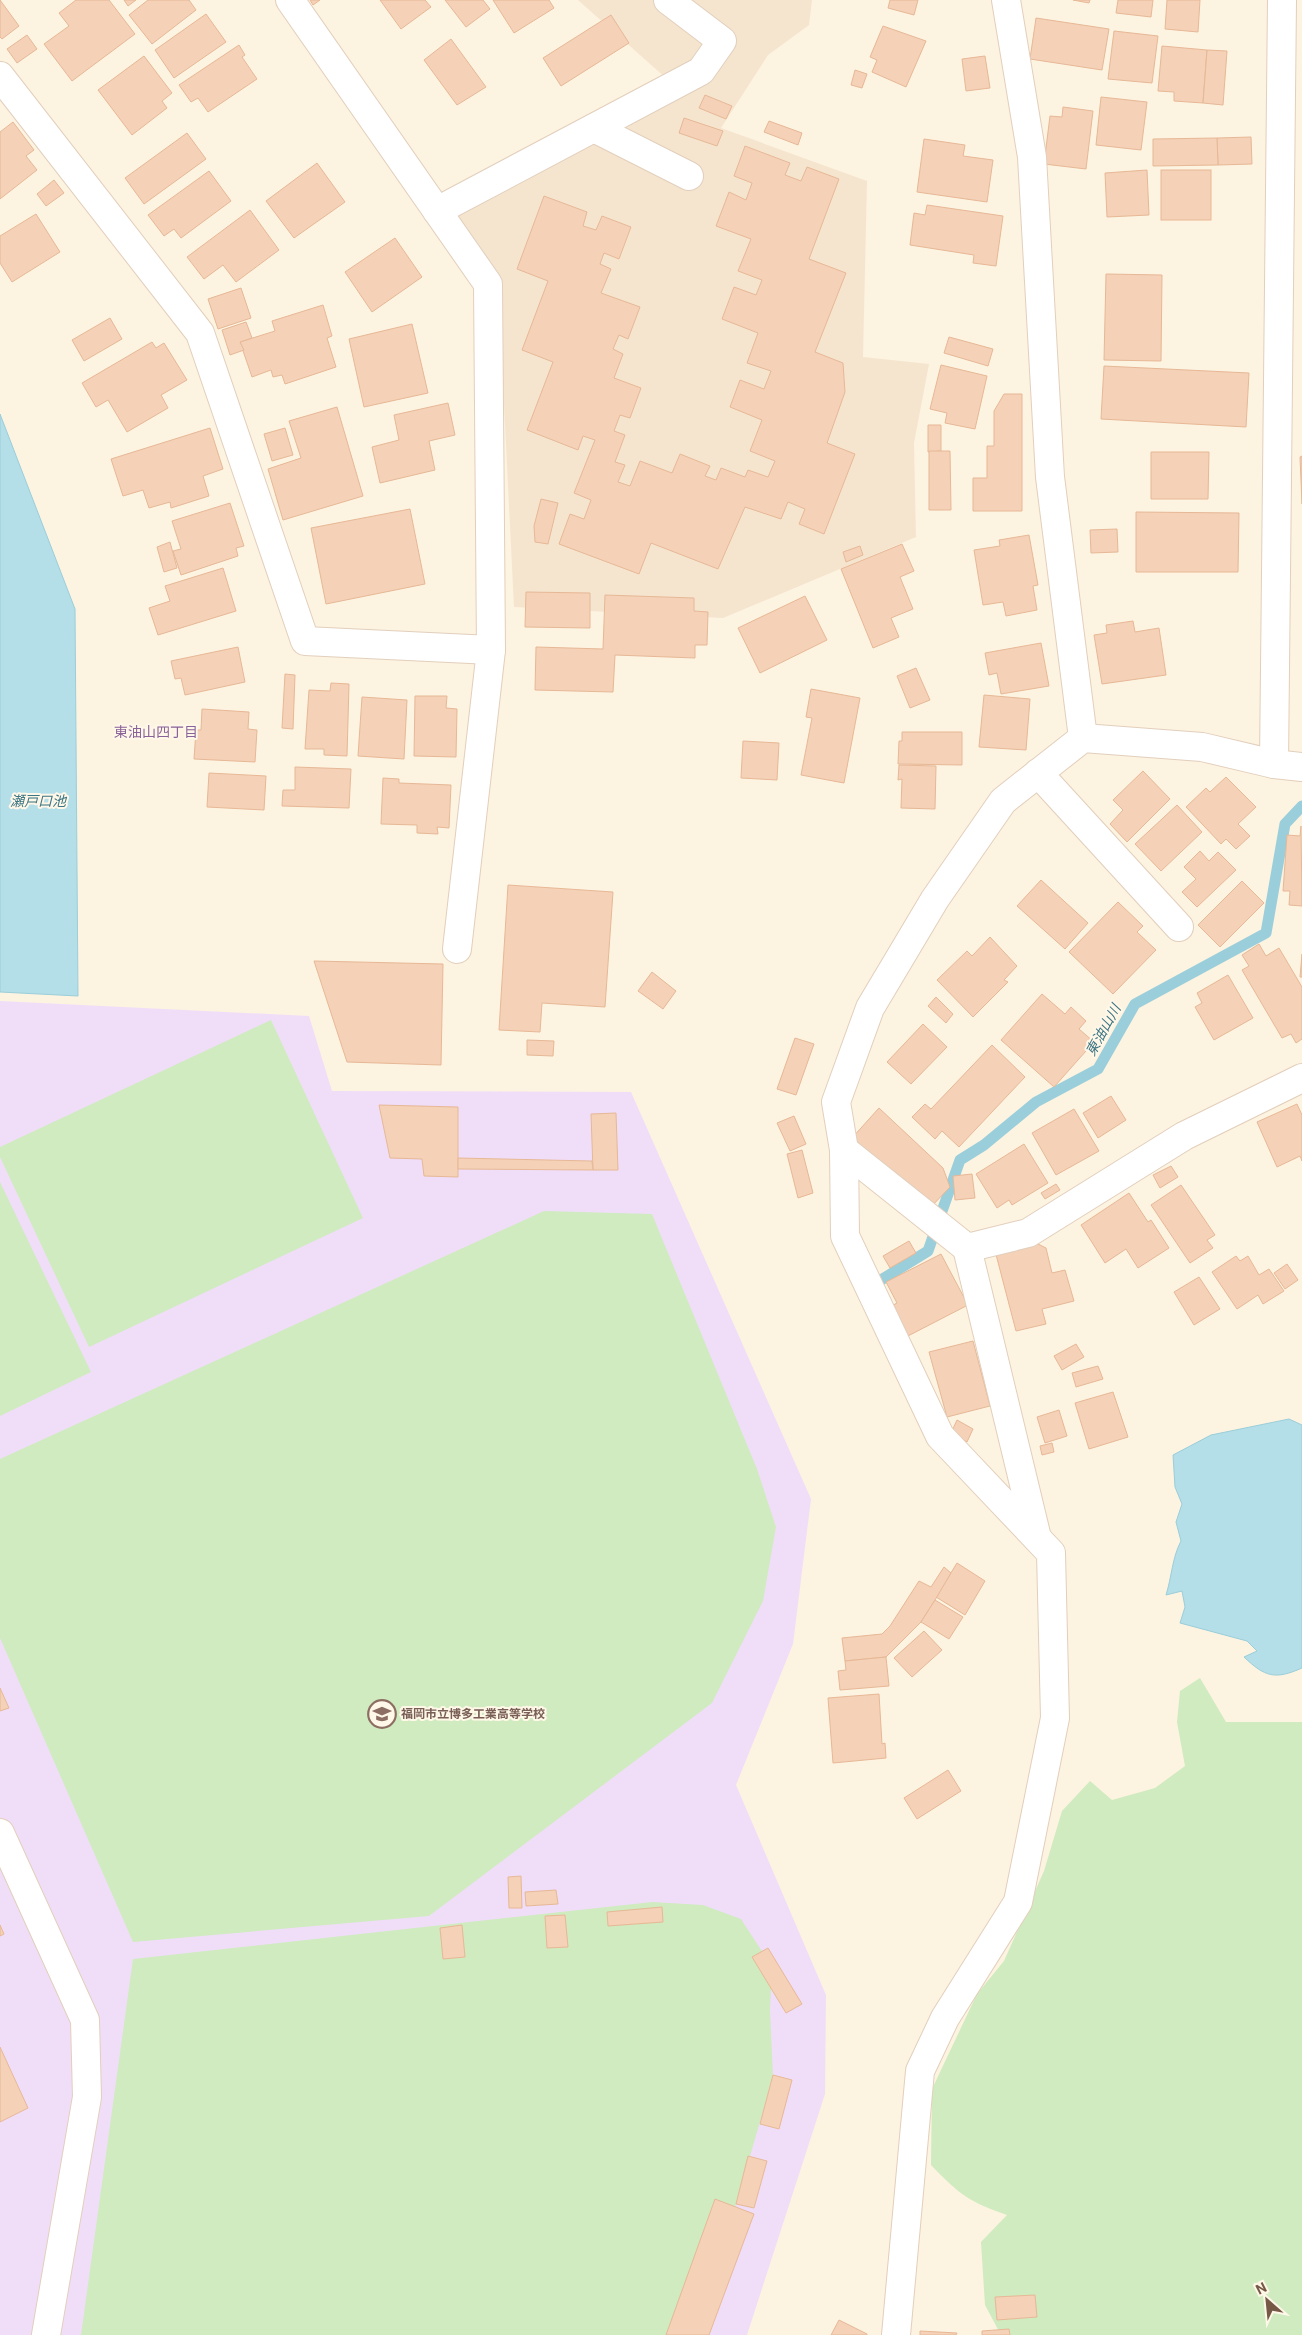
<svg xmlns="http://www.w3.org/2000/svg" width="1302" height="2335" font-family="Roboto,'Noto Sans JP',sans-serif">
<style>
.residential{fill:#f5e5cf}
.education{fill:#f0def9}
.green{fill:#cfebbf}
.water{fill:#b4dee8;stroke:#9aceda}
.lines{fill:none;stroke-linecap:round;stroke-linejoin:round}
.stream{stroke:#9aceda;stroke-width:11}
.building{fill:#f4d1b7;stroke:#e7b896}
.minor-casing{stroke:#e2cfbc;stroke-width:30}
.minor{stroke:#fff;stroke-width:28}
.labels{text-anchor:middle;stroke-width:4;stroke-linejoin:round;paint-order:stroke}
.education-label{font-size:12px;font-weight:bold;fill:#785e54;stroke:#fff7e8;text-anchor:start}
.neighbourhood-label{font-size:14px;fill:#896299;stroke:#fff7e8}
.water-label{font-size:14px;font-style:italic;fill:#3c7583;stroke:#fff7e8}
</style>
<rect width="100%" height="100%" fill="#fdf3e1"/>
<path class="residential" d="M 578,0 L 812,0 L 809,25 L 768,55 L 721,128 L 867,181 L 863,357 L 929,364 L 914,443 L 916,537 L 723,618 L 514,607 L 498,283 L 448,222 L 667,79 Z"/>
<path class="education" d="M 0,1001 L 309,1016 L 332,1091 L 631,1092 L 811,1499 L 793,1644 L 736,1785 L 826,1995 L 825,2094 L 747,2335 L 0,2335 Z"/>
<g class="green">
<path d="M 271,1020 L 363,1218 L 89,1347 L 0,1157 L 0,1147 Z"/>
<path d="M 0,1182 L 91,1372 L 0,1416 Z"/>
<path d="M 544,1211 L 652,1214 L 757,1469 L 776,1527 L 763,1601 L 712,1703 L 429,1916 L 133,1942 L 0,1638 L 0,1459 Z"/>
<path d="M 1200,1678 L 1226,1722 L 1302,1722 L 1302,2335 L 1001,2335 L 985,2305 L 981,2242 L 1007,2215 C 969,2202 959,2194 931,2165 L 932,2089 L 977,1994 L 1004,1961 L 1044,1871 L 1062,1811 L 1090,1781 L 1112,1800 L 1155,1788 L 1185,1766 L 1177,1722 L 1180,1691 Z"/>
<path d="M 652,1902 L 703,1905 L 741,1919 L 772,1967 L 770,2010 L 773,2077 L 698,2335 L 81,2335 L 133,1959 Z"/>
</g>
<g class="water">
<path d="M 0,414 L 75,609 L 78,996 L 0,992 Z"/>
<path d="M 1289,1419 L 1302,1425 L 1302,1668 C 1275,1680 1265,1677 1244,1657 L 1257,1651 L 1247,1641 L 1180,1623 L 1185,1607 L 1182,1591 L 1166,1595 C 1172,1576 1172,1558 1181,1541 L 1176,1522 L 1182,1504 L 1175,1487 L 1173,1455 L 1211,1435 Z"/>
</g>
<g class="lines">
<path class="stream" d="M 881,1280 L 928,1251 L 960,1160 L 984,1145 L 1036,1102 L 1098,1069 L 1135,1004 L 1266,933 L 1285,824 L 1302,806"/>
</g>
<g class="building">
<path d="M 0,0 L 19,26 L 2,39 L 0,37 Z"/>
<path d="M 76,0 L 109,0 L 135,34 L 72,81 L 44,44 L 69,26 L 59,13 Z"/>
<path d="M 124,0 L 136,0 L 128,6 Z"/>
<path d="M 148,0 L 189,0 L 196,10 L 152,44 L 129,15 Z"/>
<path d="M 310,0 L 320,0 L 313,5 Z"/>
<path d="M 380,0 L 425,0 L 431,7 L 401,29 Z"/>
<path d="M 445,0 L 483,0 L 490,9 L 466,27 Z"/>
<path d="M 493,0 L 549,0 L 554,8 L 514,33 Z"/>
<path d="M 890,0 L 918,0 L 914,15 L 888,8 Z"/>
<path d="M 1073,0 L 1090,0 L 1089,3 Z"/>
<path d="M 1118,0 L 1153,0 L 1151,17 L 1116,13 Z"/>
<path d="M 1167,0 L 1200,0 L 1198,32 L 1165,29 Z"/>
<path d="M 206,14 L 226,42 L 174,78 L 155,50 Z"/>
<path d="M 611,15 L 629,43 L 561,86 L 543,58 Z"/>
<path d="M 1036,18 L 1109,29 L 1102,70 L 1030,59 Z"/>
<path d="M 883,26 L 926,41 L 906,87 L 872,72 L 877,60 L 870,57 Z"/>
<path d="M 1114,31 L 1158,36 L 1152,83 L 1108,79 Z"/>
<path d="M 27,35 L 37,49 L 17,63 L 7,49 Z"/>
<path d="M 451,39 L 486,87 L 457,105 L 424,60 Z"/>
<path d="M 239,45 L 245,55 L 242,57 L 257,79 L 208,112 L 198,98 L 191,102 L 179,85 Z"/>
<path d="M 1162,46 L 1207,50 L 1203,103 L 1174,101 L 1174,92 L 1158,91 Z"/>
<path d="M 1207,50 L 1227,51 L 1223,105 L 1203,103 Z"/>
<path d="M 144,56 L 172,93 L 162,101 L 167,108 L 132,135 L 98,90 Z"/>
<path d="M 985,56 L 990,88 L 966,91 L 962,59 Z"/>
<path d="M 855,70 L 867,74 L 862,88 L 851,85 Z"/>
<path d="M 705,95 L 732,106 L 726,119 L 699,108 Z"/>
<path d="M 1101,97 L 1147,102 L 1141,150 L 1096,145 Z"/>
<path d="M 1063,107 L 1093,111 L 1086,169 L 1044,164 L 1050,116 L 1062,117 Z"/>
<path d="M 684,118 L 723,131 L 717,146 L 679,133 Z"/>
<path d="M 769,121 L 802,133 L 798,145 L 764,132 Z"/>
<path d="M 13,122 L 34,150 L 26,156 L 37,170 L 0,199 L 0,132 Z"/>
<path d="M 187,133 L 206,159 L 144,204 L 125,178 Z"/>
<path d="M 1251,137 L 1252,164 L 1218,165 L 1217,138 Z"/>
<path d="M 1217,138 L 1218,165 L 1153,166 L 1153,139 Z"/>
<path d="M 924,139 L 965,145 L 963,156 L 993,160 L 987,202 L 917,192 Z"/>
<path d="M 745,146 L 790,163 L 785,175 L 801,181 L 807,167 L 839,179 L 809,259 L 846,273 L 815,352 L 843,363 L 845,392 L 827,443 L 855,454 L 824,534 L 799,524 L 805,509 L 788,502 L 781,519 L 745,507 L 718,569 L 651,543 L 639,574 L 559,544 L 570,514 L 584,519 L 591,500 L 574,493 L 595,440 L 583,436 L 578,450 L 527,430 L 553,362 L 522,350 L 548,281 L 517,269 L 544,196 L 587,212 L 583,226 L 596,230 L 602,216 L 631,227 L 619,259 L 604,253 L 600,264 L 611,269 L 601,293 L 640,307 L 628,339 L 619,335 L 613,349 L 623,354 L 614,378 L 641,388 L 630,418 L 620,415 L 614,431 L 625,435 L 615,462 L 625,465 L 618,482 L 630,486 L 640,461 L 672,473 L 680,454 L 710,466 L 705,476 L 716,480 L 721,468 L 745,477 L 748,470 L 768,477 L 775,461 L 750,451 L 762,420 L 730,407 L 740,380 L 764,389 L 771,371 L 747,363 L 758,333 L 722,319 L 734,287 L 756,295 L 762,280 L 738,271 L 751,239 L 716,226 L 729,192 L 746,200 L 752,183 L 734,176 Z"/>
<path d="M 317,163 L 345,202 L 294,238 L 266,201 Z"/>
<path d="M 1147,170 L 1149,215 L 1107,217 L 1105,173 Z"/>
<rect x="1161" y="170" width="50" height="50"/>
<path d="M 209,171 L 231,201 L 181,238 L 174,229 L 164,236 L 148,215 Z"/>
<path d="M 54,180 L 64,193 L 46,206 L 37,194 Z"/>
<path d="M 927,205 L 1003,216 L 996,266 L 973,263 L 974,255 L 910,245 L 914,213 L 925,215 Z"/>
<path d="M 250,210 L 279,250 L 236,282 L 223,265 L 204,279 L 187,257 Z"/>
<path d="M 36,214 L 60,252 L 12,282 L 0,263 L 0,236 Z"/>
<path d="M 395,238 L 422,277 L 372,312 L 345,272 Z"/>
<path d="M 1106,274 L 1162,275 L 1161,361 L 1104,360 Z"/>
<path d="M 241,288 L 251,318 L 218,329 L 208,299 Z"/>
<path d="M 323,305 L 332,336 L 327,338 L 336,367 L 285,384 L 282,375 L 273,377 L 271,370 L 252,377 L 240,342 L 275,331 L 272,321 Z"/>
<path d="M 110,318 L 122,339 L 84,361 L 72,340 Z"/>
<path d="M 246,322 L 252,338 L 240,342 L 244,350 L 230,355 L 222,330 Z"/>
<path d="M 412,324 L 428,393 L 364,407 L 349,339 Z"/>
<path d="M 949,337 L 993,349 L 988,366 L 944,353 Z"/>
<path d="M 152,342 L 156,348 L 164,343 L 187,380 L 161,395 L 168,408 L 127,432 L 108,400 L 96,407 L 82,383 Z"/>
<path d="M 941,365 L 987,376 L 975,429 L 945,423 L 947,413 L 930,409 Z"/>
<path d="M 1104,366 L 1249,373 L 1246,427 L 1101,419 Z"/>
<path d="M 1004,394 L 1022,394 L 1022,511 L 973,511 L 973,478 L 987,478 L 987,446 L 994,446 L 994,411 Z"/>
<path d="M 448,403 L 455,435 L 429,441 L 435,470 L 380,483 L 372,447 L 399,440 L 394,415 Z"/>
<path d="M 337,407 L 363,496 L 283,520 L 268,469 L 301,458 L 289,421 Z"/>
<path d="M 928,425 L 941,425 L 941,451 L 928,452 Z"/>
<path d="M 210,428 L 223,469 L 203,476 L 209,496 L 171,508 L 170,502 L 149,508 L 143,490 L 123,496 L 111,459 Z"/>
<path d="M 285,428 L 293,455 L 272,461 L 264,434 Z"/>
<path d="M 929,451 L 950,451 L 951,510 L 929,510 Z"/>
<path d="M 1151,452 L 1209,452 L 1208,499 L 1151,499 Z"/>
<path d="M 1302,456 L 1302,504 L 1300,457 Z"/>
<path d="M 541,499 L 558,503 L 548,544 L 535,542 L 534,526 Z"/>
<path d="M 230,503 L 244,546 L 236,548 L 238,556 L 181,575 L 173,551 L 181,549 L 172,521 Z"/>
<path d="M 410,509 L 425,584 L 326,604 L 311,528 Z"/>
<path d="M 1136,512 L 1239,513 L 1238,572 L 1136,572 Z"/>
<path d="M 1117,529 L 1118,552 L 1091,553 L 1090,530 Z"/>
<path d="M 1029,535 L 1038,585 L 1033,586 L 1037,610 L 1006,616 L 1003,602 L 983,605 L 974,550 L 1000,546 L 999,540 Z"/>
<path d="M 170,542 L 177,568 L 164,572 L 157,547 Z"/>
<path d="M 902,544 L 914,571 L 900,577 L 913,609 L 891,618 L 899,637 L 873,648 L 841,569 Z"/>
<path d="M 860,546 L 863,555 L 846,562 L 843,552 Z"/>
<path d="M 223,568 L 236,611 L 158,635 L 149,608 L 170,601 L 165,586 Z"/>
<path d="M 526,592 L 590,593 L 590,628 L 525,627 Z"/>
<path d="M 605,595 L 694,598 L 694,611 L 708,612 L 707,645 L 695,645 L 695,658 L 615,655 L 613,692 L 535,690 L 536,647 L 603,649 Z"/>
<path d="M 805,596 L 827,640 L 760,673 L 738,628 Z"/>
<path d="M 1133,621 L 1135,632 L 1159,628 L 1166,675 L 1102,684 L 1094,635 L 1107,633 L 1106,625 Z"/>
<path d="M 1041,643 L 1049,686 L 1001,694 L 997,673 L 989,675 L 985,653 Z"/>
<path d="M 238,647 L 245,682 L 185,695 L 181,678 L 175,679 L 171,661 Z"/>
<path d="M 916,668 L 930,700 L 910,708 L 897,676 Z"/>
<path d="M 285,674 L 295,675 L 293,729 L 282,728 Z"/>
<path d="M 331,683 L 349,684 L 347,756 L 324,755 L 324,749 L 305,749 L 309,690 L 330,691 Z"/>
<path d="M 811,689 L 860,698 L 844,783 L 801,775 L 812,718 L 806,717 Z"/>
<path d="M 984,695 L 1030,699 L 1026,750 L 979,747 Z"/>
<path d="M 415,696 L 447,696 L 446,708 L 457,709 L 456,757 L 414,756 Z"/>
<path d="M 362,697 L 407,700 L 404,759 L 358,756 Z"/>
<path d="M 202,709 L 249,712 L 248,729 L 257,730 L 255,762 L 194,759 L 196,730 L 201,730 Z"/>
<path d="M 902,732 L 962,732 L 962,765 L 898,764 L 899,741 L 902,741 Z"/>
<path d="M 743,741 L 779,743 L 777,780 L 741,778 Z"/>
<path d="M 899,765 L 936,766 L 935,809 L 901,808 L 902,779 L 898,780 Z"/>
<path d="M 295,767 L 351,769 L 349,808 L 282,806 L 283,790 L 295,790 Z"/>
<path d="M 1143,771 L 1170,799 L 1127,842 L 1110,824 L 1123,810 L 1113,800 Z"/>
<path d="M 209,773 L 266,776 L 264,810 L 207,807 Z"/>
<path d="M 1226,777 L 1256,807 L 1238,824 L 1250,836 L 1236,849 L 1226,839 L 1221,844 L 1186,807 L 1206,788 L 1210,792 Z"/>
<path d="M 383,778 L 399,779 L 399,783 L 451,785 L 449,828 L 437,827 L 438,834 L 417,833 L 417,825 L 381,824 Z"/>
<path d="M 1177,805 L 1202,832 L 1161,871 L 1135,844 Z"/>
<path d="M 1301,826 L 1302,906 L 1289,905 L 1290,891 L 1283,891 L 1287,835 L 1300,836 Z"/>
<path d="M 1200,851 L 1209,861 L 1218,852 L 1236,870 L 1197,907 L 1182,892 L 1196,879 L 1184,867 Z"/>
<path d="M 1041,880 L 1088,923 L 1065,949 L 1017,906 Z"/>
<path d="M 1242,881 L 1264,903 L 1220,947 L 1198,925 Z"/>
<path d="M 508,885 L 613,892 L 605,1007 L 542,1003 L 540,1032 L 499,1030 Z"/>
<path d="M 1118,902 L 1143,926 L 1137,932 L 1156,950 L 1113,994 L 1069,952 Z"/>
<path d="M 990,937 L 1017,966 L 1004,980 L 1008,982 L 973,1017 L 937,980 L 967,951 L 972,956 Z"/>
<path d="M 1259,944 L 1266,956 L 1279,948 L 1302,987 L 1302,1039 L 1296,1043 L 1291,1034 L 1282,1038 L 1242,970 L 1249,966 L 1242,955 Z"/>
<path d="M 1302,954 L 1302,977 L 1300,977 Z"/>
<path d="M 314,961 L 443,964 L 441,1065 L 347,1062 Z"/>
<path d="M 652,972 L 676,991 L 663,1009 L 638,991 Z"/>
<path d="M 1228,975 L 1253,1018 L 1214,1040 L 1195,1007 L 1202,1003 L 1197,993 Z"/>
<path d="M 1042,994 L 1065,1014 L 1071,1007 L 1086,1021 L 1079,1029 L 1094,1042 L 1054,1087 L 1001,1040 Z"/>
<path d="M 936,997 L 953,1014 L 946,1023 L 928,1006 Z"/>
<path d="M 923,1024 L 947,1047 L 911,1084 L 887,1062 Z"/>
<path d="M 795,1038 L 814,1044 L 796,1095 L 777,1089 Z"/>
<path d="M 527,1040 L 554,1041 L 553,1056 L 527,1055 Z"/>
<path d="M 992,1045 L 1025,1077 L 959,1147 L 942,1131 L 935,1139 L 912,1117 L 925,1104 L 931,1109 Z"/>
<path d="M 1111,1096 L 1126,1120 L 1098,1138 L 1083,1113 Z"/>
<path d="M 1297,1104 L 1302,1115 L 1302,1161 L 1300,1156 L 1277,1167 L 1257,1122 Z"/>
<path d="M 379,1105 L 458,1107 L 458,1177 L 424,1176 L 422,1159 L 390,1158 Z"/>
<path d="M 879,1108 L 943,1168 L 950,1187 L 929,1209 L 852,1138 Z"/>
<path d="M 1074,1109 L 1099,1151 L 1056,1175 L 1032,1133 Z"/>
<path d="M 616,1113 L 618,1170 L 593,1170 L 591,1114 Z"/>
<path d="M 794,1116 L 806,1144 L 790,1151 L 777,1123 Z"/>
<path d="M 1024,1144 L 1048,1183 L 1012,1205 L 1009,1200 L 997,1208 L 976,1174 Z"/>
<path d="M 802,1150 L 813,1193 L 798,1198 L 787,1154 Z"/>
<path d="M 458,1158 L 592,1161 L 593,1170 L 458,1169 Z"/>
<path d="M 1171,1166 L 1178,1177 L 1160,1188 L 1153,1175 Z"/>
<path d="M 972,1174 L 975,1198 L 955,1200 L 953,1176 Z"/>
<path d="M 1056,1184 L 1060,1190 L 1045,1199 L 1041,1193 Z"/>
<path d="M 1181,1185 L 1215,1235 L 1207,1240 L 1213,1248 L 1190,1263 L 1151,1205 Z"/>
<path d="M 1129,1193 L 1148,1222 L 1151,1220 L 1169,1248 L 1138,1268 L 1126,1249 L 1105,1263 L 1081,1225 Z"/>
<path d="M 909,1241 L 916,1253 L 890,1268 L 883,1256 Z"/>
<path d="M 993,1243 L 1036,1243 L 1046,1248 L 1052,1273 L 1065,1270 L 1074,1301 L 1042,1309 L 1046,1324 L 1016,1331 Z"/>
<path d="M 941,1254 L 968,1305 L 904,1338 L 888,1308 L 897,1303 L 886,1282 Z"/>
<path d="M 1236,1256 L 1240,1261 L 1248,1256 L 1259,1275 L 1269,1269 L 1284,1291 L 1263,1304 L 1258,1295 L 1237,1309 L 1212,1272 Z"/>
<path d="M 1287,1264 L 1298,1280 L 1285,1289 L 1274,1273 Z"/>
<path d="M 1199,1277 L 1220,1309 L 1194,1325 L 1174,1292 Z"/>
<path d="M 973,1341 L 990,1406 L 947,1417 L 929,1352 Z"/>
<path d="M 1076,1344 L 1084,1357 L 1062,1370 L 1054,1356 Z"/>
<path d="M 1098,1366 L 1103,1379 L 1076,1387 L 1072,1373 Z"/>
<path d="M 1113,1392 L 1128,1437 L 1089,1449 L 1075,1403 Z"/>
<path d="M 1059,1410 L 1067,1436 L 1045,1443 L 1037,1417 Z"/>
<path d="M 957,1420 L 973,1429 L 967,1442 L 951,1433 Z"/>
<path d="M 1052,1443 L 1054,1452 L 1042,1455 L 1040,1446 Z"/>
<path d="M 957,1563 L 985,1581 L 965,1615 L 936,1597 Z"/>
<path d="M 944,1567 L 951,1573 L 935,1600 L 921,1622 L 886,1657 L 845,1661 L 842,1638 L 882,1634 L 890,1626 L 919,1581 L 931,1587 Z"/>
<path d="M 935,1600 L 963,1617 L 949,1639 L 921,1622 Z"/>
<path d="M 924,1631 L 942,1650 L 912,1677 L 894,1658 Z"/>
<path d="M 886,1657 L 889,1686 L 840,1690 L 838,1671 L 846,1670 L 845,1661 Z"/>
<path d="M 0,1688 L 9,1708 L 0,1711 Z"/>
<path d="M 879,1694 L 882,1744 L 885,1743 L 886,1758 L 833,1763 L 828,1698 Z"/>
<path d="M 948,1770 L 961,1791 L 917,1819 L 904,1798 Z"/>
<path d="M 521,1876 L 522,1908 L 509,1908 L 508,1877 Z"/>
<path d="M 556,1890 L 558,1904 L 526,1906 L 525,1892 Z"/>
<path d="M 662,1907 L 663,1922 L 608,1926 L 607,1912 Z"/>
<path d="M 565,1915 L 568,1947 L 547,1948 L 545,1916 Z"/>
<path d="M 0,1925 L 4,1934 L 0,1936 Z"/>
<path d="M 462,1925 L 465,1957 L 443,1959 L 440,1928 Z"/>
<path d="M 768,1948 L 802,2004 L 786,2013 L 752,1957 Z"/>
<path d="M 0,2047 L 28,2108 L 0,2122 Z"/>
<path d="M 773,2075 L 792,2080 L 779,2129 L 760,2124 Z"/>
<path d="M 748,2156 L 767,2161 L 754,2208 L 736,2204 Z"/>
<path d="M 715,2199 L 754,2214 L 709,2335 L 666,2335 Z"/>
<path d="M 1035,2295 L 1037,2317 L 997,2320 L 995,2297 Z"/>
<path d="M 839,2320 L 867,2334 L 867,2335 L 831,2335 Z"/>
<path d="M 1009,2329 L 1010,2335 L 982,2335 L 982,2331 Z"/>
<path d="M 920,2331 L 957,2333 L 956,2335 L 920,2335 Z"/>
</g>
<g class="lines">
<defs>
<g id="minor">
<path d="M 290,0 L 488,284 L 491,650 L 457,949"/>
<path d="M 1006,0 L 1032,157 L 1050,477 L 1083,738"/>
<path d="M 0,76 L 200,333 L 305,641 L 491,650"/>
<path d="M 594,128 L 689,176"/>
<path d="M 437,211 L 701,71 L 722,41 L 668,0"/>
<path d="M 1274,764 L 1302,767"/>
<path d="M 1038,773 L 1179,927"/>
<path d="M 844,1150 L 967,1248 L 1028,1233 L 1184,1136 L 1302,1078"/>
<path d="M 967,1248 L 1037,1538"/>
<path d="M 0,1833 L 85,2020 L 87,2097 L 46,2335"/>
<path d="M 896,2335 L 920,2071 L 945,2018 L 1018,1902 L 1055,1718 L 1051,1553 L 940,1436 L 845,1236 L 844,1150 L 836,1102 L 870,1008 L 935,899 L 1003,801 L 1083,738 L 1202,747 L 1274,764 L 1282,0"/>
</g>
</defs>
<use href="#minor" class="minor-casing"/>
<use href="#minor" class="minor"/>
</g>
<defs>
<symbol id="school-ring" viewBox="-11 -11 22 22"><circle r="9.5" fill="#fff7e8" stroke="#8d6e63" stroke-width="1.5"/><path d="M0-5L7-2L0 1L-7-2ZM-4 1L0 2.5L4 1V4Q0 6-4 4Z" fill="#8d6e63"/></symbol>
</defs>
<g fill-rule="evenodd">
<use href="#school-ring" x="366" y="1698" width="32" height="32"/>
</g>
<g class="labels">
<g class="education-label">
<text x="401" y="1718">福岡市立博多工業高等学校</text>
</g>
<g class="neighbourhood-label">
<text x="156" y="737">東油山四丁目</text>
</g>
<g class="water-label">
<text x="38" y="806">瀬戸口池</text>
<text transform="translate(1103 1030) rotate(-61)" y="5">東油山川</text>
</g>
</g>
<g transform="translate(1267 2300) rotate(333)" stroke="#fff7e8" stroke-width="4" paint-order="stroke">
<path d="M0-4L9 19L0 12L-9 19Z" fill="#755946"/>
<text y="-8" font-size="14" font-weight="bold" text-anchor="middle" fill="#755946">N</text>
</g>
</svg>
